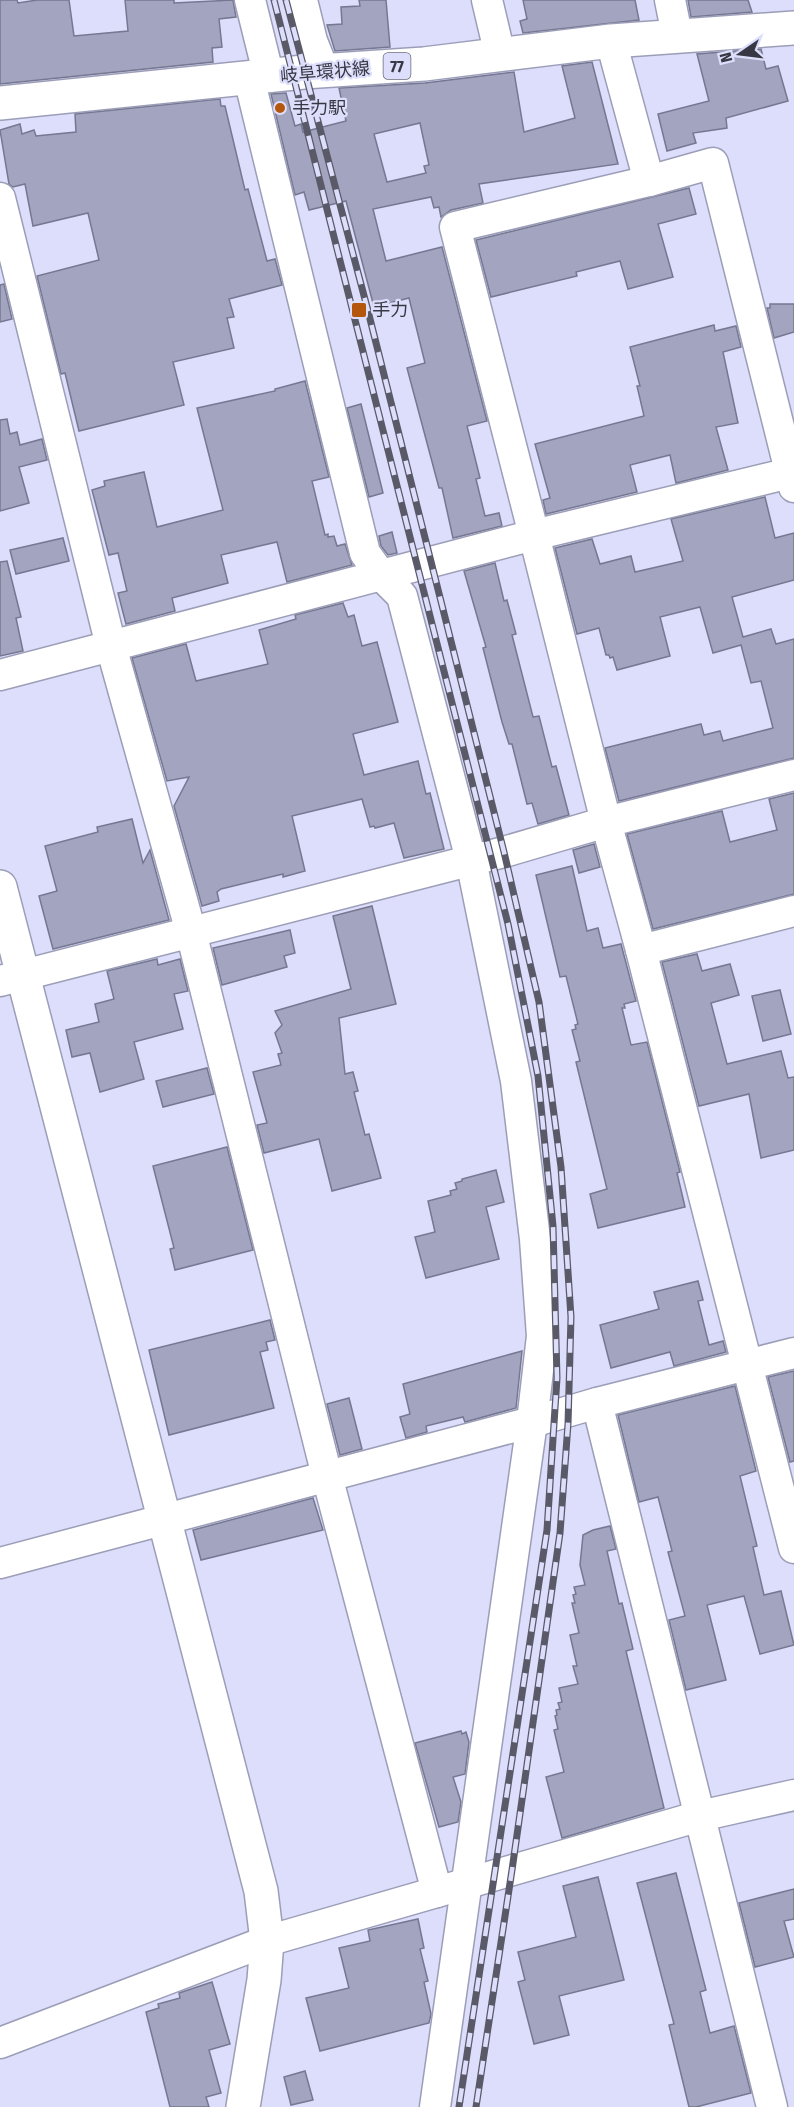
<svg xmlns="http://www.w3.org/2000/svg" width="794" height="2107" font-family="'Fira Sans Condensed','Noto Sans JP',sans-serif">
<style>
.building{fill:#a3a4bf;stroke:#767891;stroke-width:1.5;fill-rule:evenodd}
.lines{fill:none;stroke-linecap:round;stroke-linejoin:round}
.minor-casing{stroke:#9c9eb8;stroke-width:33}
.tertiary-casing{stroke:#9c9eb8;stroke-width:36}
.primary-casing{stroke:#9c9eb8;stroke-width:36}
.minor{stroke:#fff;stroke-width:30}
.tertiary{stroke:#fff;stroke-width:33}
.primary{stroke:#fff;stroke-width:33}
.rail-casing{stroke:#595968;stroke-width:7}
.rail{stroke:#dcdefb;stroke-width:4.5;stroke-dasharray:14;stroke-linecap:butt}
.poi-dot{fill:#b5560d;stroke:#dcdefb;stroke-width:2}
.labels{text-anchor:middle;stroke-width:4.5;stroke-linejoin:round;paint-order:stroke}
.shield{fill:#dcdefb;stroke:#696a7b;stroke-width:1.5}
.shield-label{font-size:16px;font-weight:bold;fill:#383844}
.street-label{font-size:18px;fill:#383844;stroke:#dcdefb}
.poi-label{font-size:18px;fill:#383844;stroke:#dcdefb;text-anchor:start}
</style>
<rect width="100%" height="100%" fill="#dcdefb"/>
<g class="building">
<path d="M 0,0 L 17,0 L 18,3 L 37,0 L 69,0 L 74,36 L 128,31 L 125,0 L 174,0 L 174,3 L 233,0 L 236,17 L 219,19 L 222,47 L 212,48 L 213,62 L 0,84 Z"/>
<path d="M 359,0 L 386,0 L 390,47 L 335,51 L 327,25 L 342,24 L 341,7 L 360,6 Z"/>
<path d="M 523,0 L 635,0 L 639,20 L 523,33 L 520,21 L 527,19 Z"/>
<path d="M 688,0 L 748,0 L 752,12 L 691,17 Z"/>
<path d="M 761,49 L 766,69 L 778,66 L 788,101 L 726,118 L 727,128 L 693,133 L 696,143 L 667,151 L 658,114 L 709,101 L 697,54 Z"/>
<path d="M 592,62 L 618,164 L 479,184 L 483,203 L 451,210 L 441,217 L 439,207 L 434,208 L 431,197 L 373,209 L 386,261 L 442,247 L 487,421 L 467,426 L 480,478 L 476,479 L 485,516 L 499,513 L 502,526 L 453,538 L 442,488 L 439,488 L 407,368 L 425,363 L 409,298 L 374,307 L 346,201 L 309,210 L 304,192 L 295,195 L 271,94 L 286,93 L 295,126 L 301,124 L 303,132 L 346,121 L 339,88 L 425,83 L 514,72 L 524,132 L 575,118 L 562,66 ZM 420,123 L 429,165 L 424,166 L 426,173 L 387,182 L 374,134 Z"/>
<path d="M 220,99 L 221,106 L 225,106 L 245,190 L 248,189 L 267,261 L 275,259 L 282,285 L 229,299 L 234,317 L 227,318 L 234,348 L 173,362 L 184,405 L 79,431 L 65,373 L 61,374 L 37,276 L 99,260 L 88,213 L 33,226 L 25,184 L 13,187 L 9,184 L 0,130 L 20,124 L 22,134 L 34,130 L 36,136 L 76,132 L 75,114 Z"/>
<path d="M 689,188 L 696,214 L 658,224 L 673,277 L 628,289 L 620,261 L 576,272 L 577,276 L 491,297 L 476,240 Z"/>
<path d="M 4,284 L 12,319 L 0,322 L 0,285 Z"/>
<path d="M 770,304 L 794,304 L 794,332 L 774,338 L 767,308 L 770,308 Z"/>
<path d="M 714,325 L 715,331 L 736,326 L 741,347 L 723,352 L 738,423 L 716,427 L 728,470 L 676,483 L 670,455 L 630,465 L 637,492 L 546,514 L 543,500 L 550,498 L 535,444 L 644,416 L 637,386 L 640,386 L 630,347 Z"/>
<path d="M 305,381 L 329,477 L 312,481 L 325,535 L 328,534 L 328,537 L 334,536 L 337,546 L 345,544 L 352,565 L 287,582 L 277,542 L 221,555 L 228,583 L 172,598 L 175,611 L 126,624 L 118,593 L 127,591 L 118,553 L 109,555 L 92,490 L 105,486 L 104,481 L 144,472 L 157,527 L 223,510 L 197,408 L 275,391 L 275,389 Z"/>
<path d="M 361,404 L 383,493 L 369,497 L 347,408 Z"/>
<path d="M 7,419 L 10,434 L 17,432 L 20,445 L 42,439 L 47,460 L 19,467 L 29,503 L 0,511 L 0,420 Z"/>
<path d="M 765,497 L 775,538 L 794,533 L 794,580 L 732,597 L 743,637 L 771,629 L 776,644 L 794,639 L 794,758 L 619,801 L 605,748 L 701,724 L 704,735 L 720,731 L 723,741 L 773,728 L 761,681 L 751,683 L 741,645 L 713,653 L 700,607 L 660,617 L 670,656 L 617,670 L 613,657 L 610,658 L 609,655 L 606,655 L 599,628 L 577,634 L 555,548 L 592,539 L 600,564 L 631,556 L 635,572 L 683,561 L 671,519 Z"/>
<path d="M 392,532 L 397,553 L 388,555 L 381,546 L 379,536 Z"/>
<path d="M 63,538 L 69,561 L 16,574 L 10,550 Z"/>
<path d="M 7,561 L 21,617 L 16,618 L 23,651 L 0,656 L 0,562 Z"/>
<path d="M 495,563 L 504,601 L 507,600 L 516,634 L 512,635 L 533,717 L 539,716 L 552,767 L 556,766 L 569,815 L 538,824 L 532,803 L 527,804 L 512,744 L 509,744 L 502,722 L 483,648 L 486,647 L 464,571 Z"/>
<path d="M 343,603 L 348,617 L 354,615 L 362,646 L 377,642 L 398,722 L 353,734 L 364,775 L 418,761 L 426,794 L 430,793 L 444,849 L 404,858 L 394,823 L 375,828 L 374,826 L 370,827 L 362,799 L 292,816 L 305,871 L 283,877 L 283,874 L 221,889 L 217,892 L 219,901 L 202,906 L 174,806 L 189,777 L 167,781 L 132,658 L 186,644 L 196,681 L 268,664 L 259,630 L 296,619 L 295,615 Z"/>
<path d="M 794,793 L 794,894 L 653,929 L 627,834 L 722,811 L 730,842 L 777,830 L 769,799 Z"/>
<path d="M 132,819 L 143,863 L 150,850 L 169,920 L 53,949 L 39,896 L 57,891 L 45,846 L 98,832 L 97,827 Z"/>
<path d="M 594,844 L 600,867 L 579,873 L 573,850 Z"/>
<path d="M 572,866 L 587,931 L 598,928 L 603,948 L 621,944 L 636,1001 L 624,1004 L 625,1008 L 622,1008 L 631,1045 L 647,1042 L 680,1172 L 677,1173 L 685,1207 L 598,1228 L 590,1194 L 607,1189 L 576,1062 L 580,1061 L 572,1030 L 576,1029 L 575,1025 L 578,1024 L 566,976 L 560,977 L 536,875 Z"/>
<path d="M 372,906 L 396,1004 L 339,1018 L 345,1074 L 353,1072 L 358,1091 L 354,1092 L 365,1135 L 369,1134 L 381,1178 L 332,1191 L 319,1139 L 264,1153 L 257,1125 L 267,1123 L 253,1072 L 281,1065 L 278,1054 L 282,1053 L 275,1033 L 282,1025 L 275,1011 L 351,989 L 333,916 Z"/>
<path d="M 290,930 L 295,953 L 284,956 L 287,967 L 222,985 L 213,948 Z"/>
<path d="M 697,954 L 702,971 L 730,964 L 739,995 L 711,1003 L 727,1064 L 781,1051 L 788,1078 L 794,1077 L 794,1150 L 761,1158 L 749,1094 L 699,1106 L 662,962 Z"/>
<path d="M 157,959 L 158,965 L 180,959 L 188,991 L 174,994 L 183,1029 L 134,1042 L 144,1079 L 100,1092 L 90,1053 L 72,1057 L 66,1030 L 99,1022 L 95,1004 L 114,999 L 107,971 Z"/>
<path d="M 780,990 L 791,1034 L 763,1041 L 752,996 Z"/>
<path d="M 207,1068 L 214,1094 L 163,1107 L 156,1081 Z"/>
<path d="M 227,1147 L 253,1250 L 175,1270 L 170,1249 L 174,1248 L 153,1166 Z"/>
<path d="M 496,1170 L 504,1202 L 486,1207 L 499,1259 L 426,1278 L 415,1237 L 435,1232 L 428,1201 L 451,1195 L 450,1191 L 457,1189 L 455,1183 L 462,1181 L 462,1179 Z"/>
<path d="M 698,1281 L 703,1300 L 698,1301 L 709,1345 L 723,1341 L 726,1352 L 674,1366 L 670,1352 L 611,1368 L 600,1325 L 659,1309 L 654,1292 Z"/>
<path d="M 270,1320 L 275,1340 L 266,1342 L 268,1350 L 260,1352 L 274,1408 L 169,1435 L 149,1350 Z"/>
<path d="M 522,1351 L 516,1408 L 465,1422 L 463,1417 L 426,1426 L 427,1432 L 406,1438 L 400,1417 L 410,1414 L 403,1384 Z"/>
<path d="M 794,1371 L 794,1461 L 790,1462 L 768,1377 Z"/>
<path d="M 735,1386 L 756,1471 L 740,1476 L 757,1546 L 753,1547 L 764,1595 L 781,1591 L 794,1645 L 760,1654 L 744,1596 L 707,1605 L 726,1680 L 686,1690 L 669,1620 L 685,1616 L 668,1552 L 672,1551 L 658,1497 L 639,1502 L 618,1415 Z"/>
<path d="M 349,1398 L 362,1449 L 340,1455 L 327,1404 Z"/>
<path d="M 313,1498 L 323,1530 L 201,1560 L 193,1530 Z"/>
<path d="M 610,1526 L 616,1549 L 607,1551 L 619,1604 L 622,1603 L 633,1649 L 626,1651 L 664,1808 L 562,1838 L 546,1777 L 564,1772 L 554,1730 L 558,1729 L 555,1716 L 557,1715 L 556,1710 L 560,1709 L 558,1703 L 562,1702 L 559,1688 L 578,1684 L 573,1666 L 577,1666 L 570,1635 L 579,1633 L 572,1603 L 575,1603 L 573,1595 L 576,1594 L 574,1587 L 585,1585 L 580,1565 L 583,1535 L 593,1530 Z"/>
<path d="M 461,1731 L 462,1734 L 466,1732 L 469,1742 L 465,1774 L 453,1777 L 461,1802 L 458,1822 L 439,1827 L 415,1743 Z"/>
<path d="M 676,1873 L 706,1990 L 700,1992 L 710,2033 L 734,2026 L 751,2093 L 696,2107 L 689,2107 L 669,2025 L 674,2024 L 637,1883 Z"/>
<path d="M 598,1877 L 624,1980 L 559,1996 L 569,2035 L 534,2044 L 518,1982 L 525,1980 L 518,1952 L 576,1937 L 563,1886 Z"/>
<path d="M 794,1889 L 794,1919 L 784,1921 L 794,1957 L 755,1967 L 739,1903 Z"/>
<path d="M 418,1919 L 424,1948 L 420,1949 L 428,1981 L 424,1982 L 431,2014 L 429,2023 L 320,2051 L 306,1998 L 349,1988 L 339,1948 L 370,1941 L 368,1930 Z"/>
<path d="M 212,1982 L 230,2044 L 209,2050 L 221,2093 L 206,2097 L 209,2107 L 170,2107 L 146,2012 L 159,2008 L 158,2004 L 180,1998 L 179,1993 Z"/>
<path d="M 305,2071 L 313,2100 L 291,2105 L 284,2077 Z"/>
</g>
<g class="lines">
<defs>
<g id="minor">
<path d="M 250,0 L 269,77"/>
<path d="M 302,0 L 312,41 L 324,71"/>
<path d="M 487,0 L 500,55"/>
<path d="M 670,0 L 677,35"/>
<path d="M 611,41 L 649,181"/>
<path d="M 249,78 L 365,553 L 380,574 L 402,596 L 471,860 L 516,1081 L 535,1239 L 542,1336 L 532,1422 L 435,2107"/>
<path d="M 0,198 L 111,646 L 191,932 L 327,1476 L 437,1892"/>
<path d="M 794,487 L 713,163 L 649,181 L 455,227 L 534,535 L 606,822 L 641,950 L 794,1548"/>
<path d="M 0,675 L 534,535 L 790,473"/>
<path d="M 641,950 L 794,911"/>
<path d="M 0,981 L 504,852 L 606,822 L 794,775"/>
<path d="M 597,1403 L 772,2107"/>
<path d="M 0,1563 L 532,1422 L 597,1403 L 794,1353"/>
<path d="M 0,2043 L 267,1941 L 700,1816 L 794,1795"/>
</g>
<path id="tertiary" d="M 0,887 L 261,1891 L 267,1941 L 264,1980 L 243,2107"/>
<path id="primary" d="M 0,103 L 304,72 L 424,64 L 611,41 L 794,28"/>
</defs>
<use href="#minor" class="minor-casing"/>
<use href="#tertiary" class="tertiary-casing"/>
<use href="#primary" class="primary-casing"/>
<use href="#minor" class="minor"/>
<use href="#tertiary" class="tertiary"/>
<use href="#primary" class="primary"/>
<defs>
<g id="rail">
<path d="M 274,0 L 508,924 L 538,1076 L 553,1226 L 557,1378 L 547,1530 L 459,2107"/>
<path d="M 286,0 L 367,307 L 504,852 L 539,1002 L 561,1167 L 571,1317 L 568,1424 L 560,1533 L 512,1870 L 476,2107"/>
</g>
</defs>
<use href="#rail" class="rail-casing"/>
<use href="#rail" class="rail"/>
</g>
<g class="poi-dot">
<circle cx="280" cy="108" r="6"/>
<rect x="351" y="302" width="16" height="16" rx="3"/>
</g>
<g class="labels">
<rect class="shield" x="383.5" y="53" width="27" height="26" rx="4.5"/>
<g class="shield-label">
<text x="397" y="72">77</text>
</g>
<g class="street-label">
<text transform="translate(325 72) rotate(-5)" y="6">岐阜環状線</text>
</g>
<g class="poi-label">
<text x="292" y="114">手力駅</text>
<text x="372" y="316">手力</text>
</g>
</g>
<g transform="translate(740 54) rotate(256)" stroke="#dcdefb" stroke-width="4.5" paint-order="stroke">
<path d="M0-4.5L10 22L0 15L-10 22Z" fill="#383844"/>
<text y="-9" font-size="16" font-weight="bold" text-anchor="middle" fill="#383844">N</text>
</g>
</svg>
